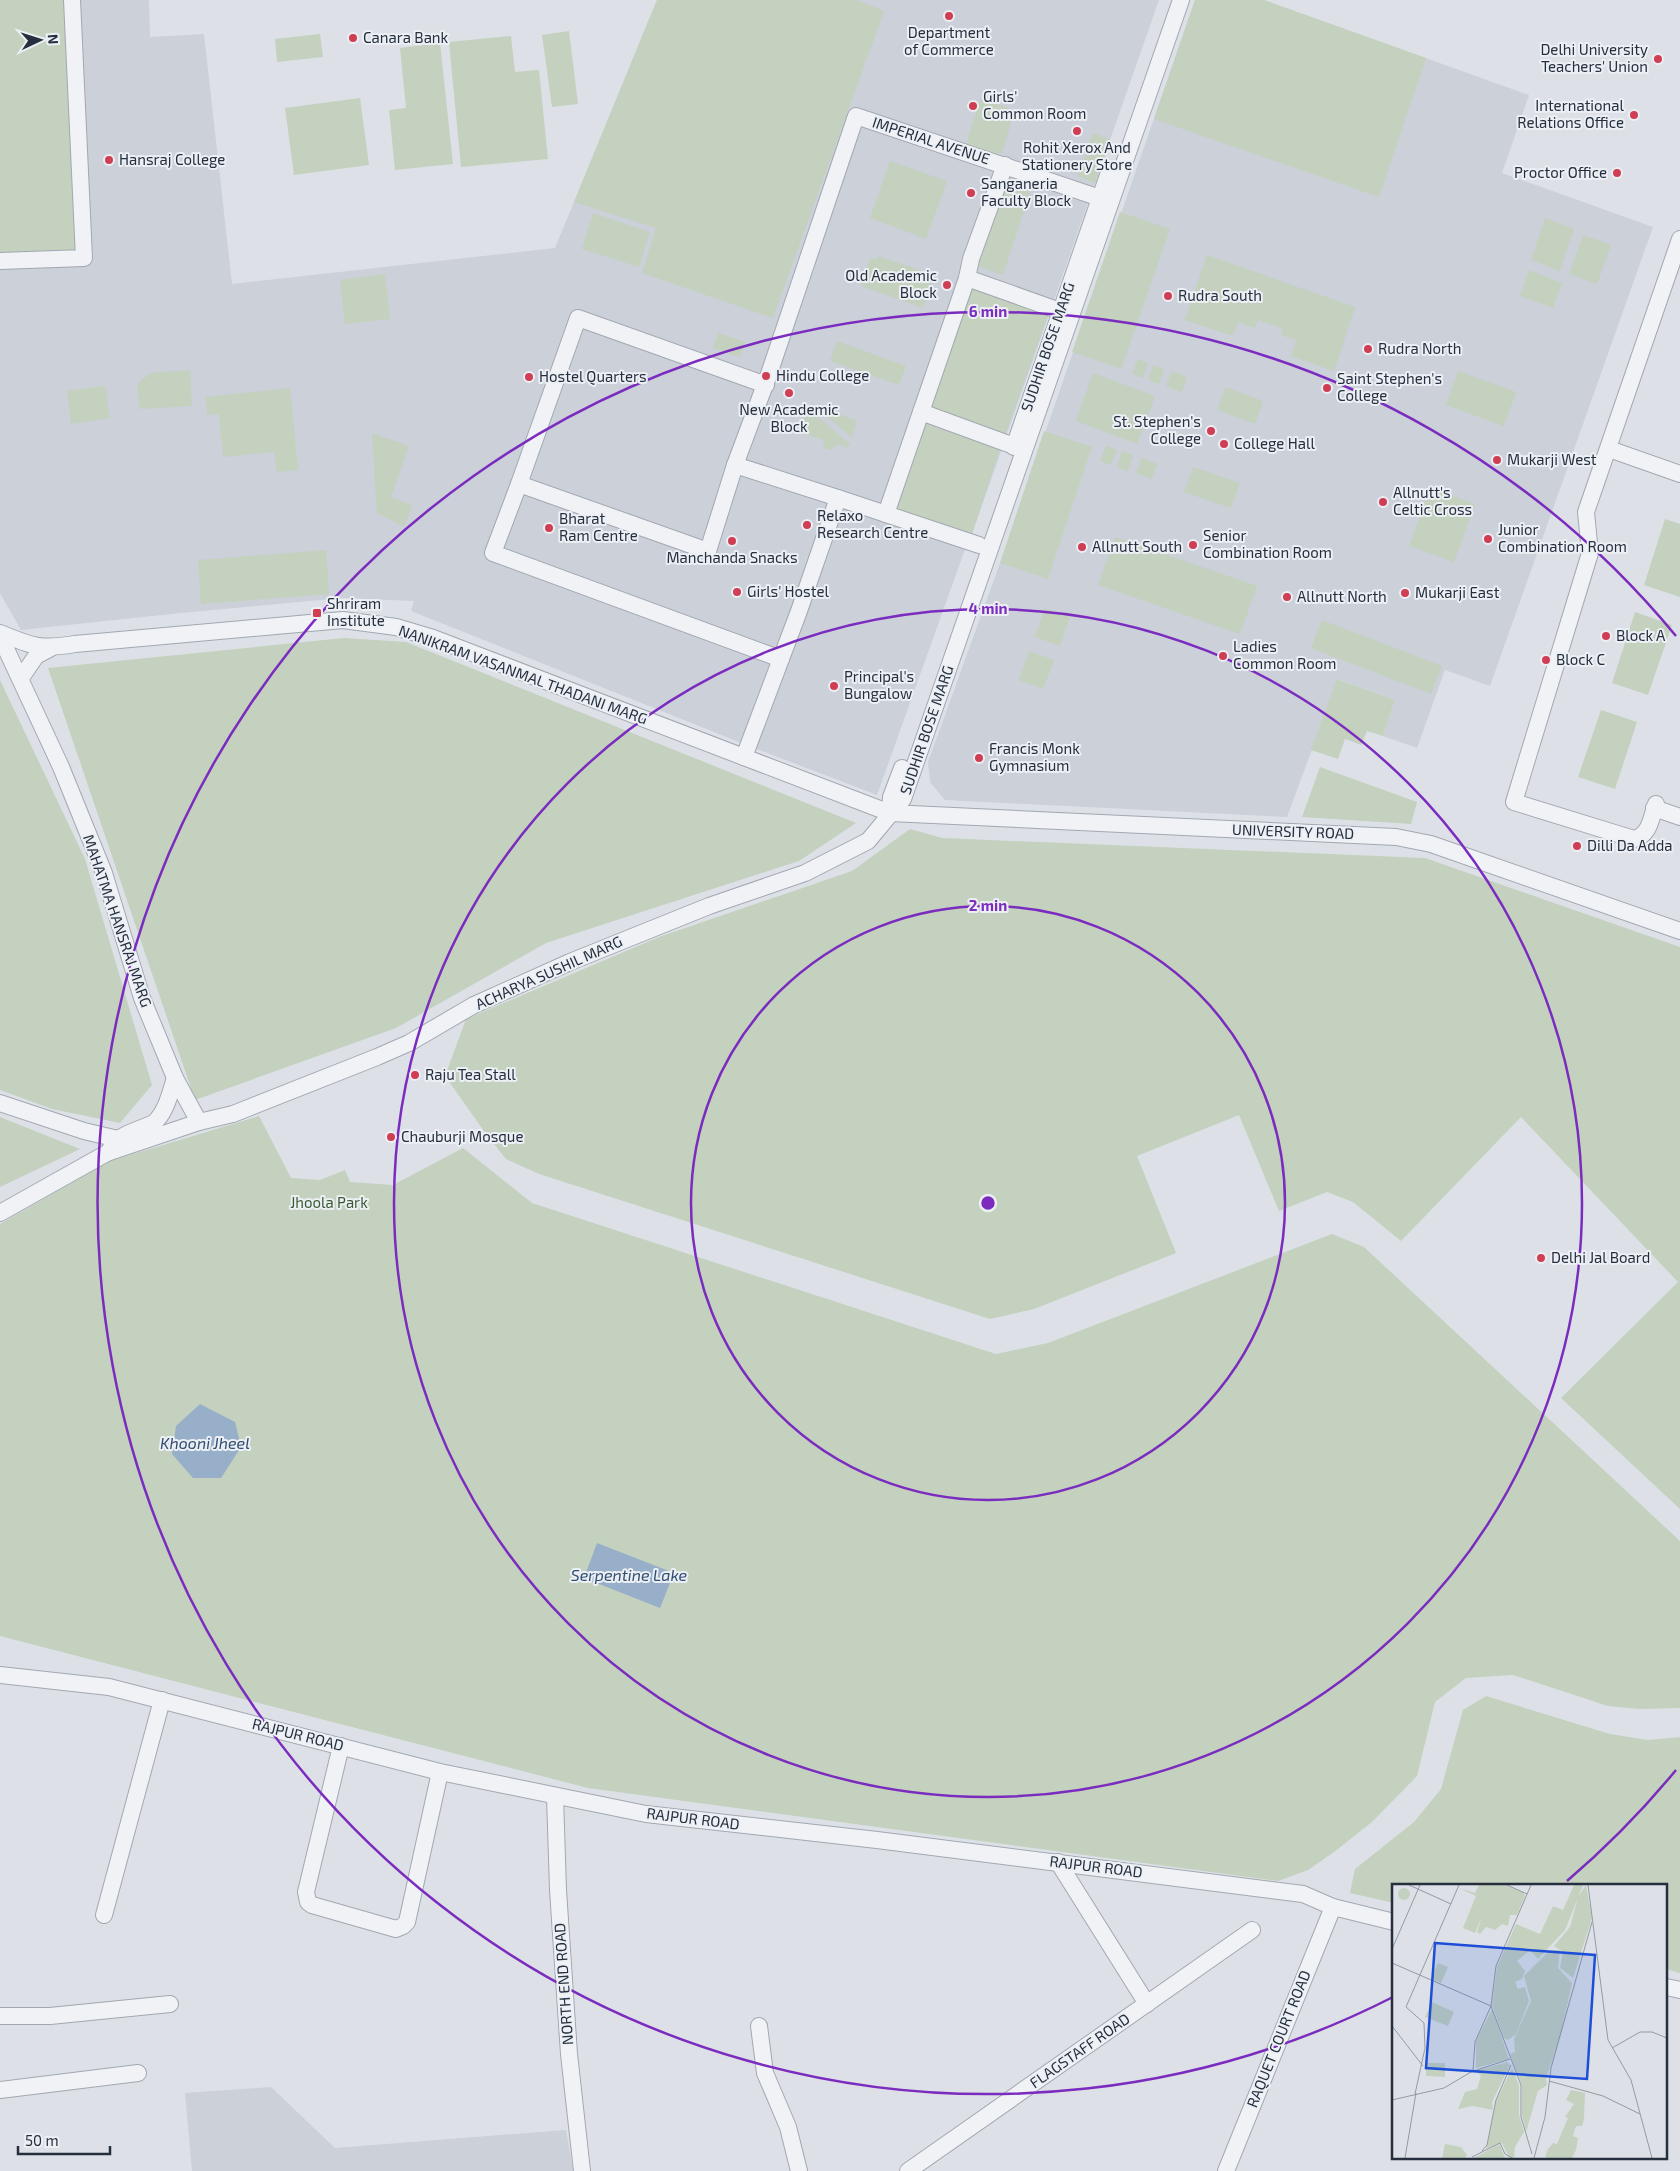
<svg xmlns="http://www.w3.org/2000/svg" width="1680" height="2171" font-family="'Exo 2',sans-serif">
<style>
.built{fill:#cbd0d9}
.green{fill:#c3d1be}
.water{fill:#97afc8}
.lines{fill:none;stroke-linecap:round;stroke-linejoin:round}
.minor-casing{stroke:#a2a8b1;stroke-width:18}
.minor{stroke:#f0f2f6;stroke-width:16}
.ring{fill:none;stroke:#7b2cbf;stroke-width:2.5}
.poi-dot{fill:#d03e53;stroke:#ecf0f5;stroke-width:2}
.labels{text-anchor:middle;stroke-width:4;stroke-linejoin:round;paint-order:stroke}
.poi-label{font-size:15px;fill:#262f3e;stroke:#ecf0f5;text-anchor:start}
.street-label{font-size:15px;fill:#262f3e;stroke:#ecf0f5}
.park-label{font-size:15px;fill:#3a5a33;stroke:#ecf0f5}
.water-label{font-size:16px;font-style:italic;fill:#304d72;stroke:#ecf0f5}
.inset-road{fill:none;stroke:#949aa3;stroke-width:1}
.view{fill:#1d4ed8;fill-opacity:0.15;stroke:#1d4ed8;stroke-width:2.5}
.inset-edge{fill:none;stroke:#262f3e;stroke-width:2.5}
.centre{fill:#7b2cbf;stroke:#ecf0f5;stroke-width:2.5}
.ring-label{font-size:15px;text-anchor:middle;font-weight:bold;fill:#7b2cbf;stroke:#ecf0f5;stroke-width:4;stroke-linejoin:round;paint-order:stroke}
</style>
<rect width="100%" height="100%" fill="#dde1e7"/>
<g class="built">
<path d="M 0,0 L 149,0 L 150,37 L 204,34 L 232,284 L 555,248 L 657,0 L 1159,0 L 971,537 L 968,541 L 877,795 L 749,746 L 411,611 L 414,601 L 342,598 L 171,614 L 21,630 L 0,593 Z"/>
<path d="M 1195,0 L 1264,0 L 1529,95 L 1502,173 L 1653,227 L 1490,686 L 1445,670 L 1417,748 L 1383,736 L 1395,700 L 1338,679 L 1287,817 L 945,800 L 930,782 L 928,762 L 1000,563 Z"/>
<path d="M 271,2087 L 335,2148 L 566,2130 L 573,2171 L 192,2171 L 185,2093 Z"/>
</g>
<g class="green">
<path d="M 0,0 L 67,0 L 77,251 L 0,254 Z"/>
<path d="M 657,0 L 857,0 L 884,11 L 773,318 L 642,273 L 656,228 L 574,202 Z"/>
<path d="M 1195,0 L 1264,0 L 1426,58 L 1379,197 L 1154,119 Z"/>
<path d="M 569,31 L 578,104 L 552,107 L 542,35 Z"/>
<path d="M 320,34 L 323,57 L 277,62 L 275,39 Z"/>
<path d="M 511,36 L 515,72 L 539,70 L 548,159 L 461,167 L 449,42 Z"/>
<path d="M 440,43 L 453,164 L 395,170 L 389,110 L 406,108 L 400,48 Z"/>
<path d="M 360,98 L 369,165 L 294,175 L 285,108 Z"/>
<path d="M 980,99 L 1015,110 L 1002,153 L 988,153 L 966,145 Z"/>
<path d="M 1093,133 L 1111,140 L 1095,183 L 1078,176 Z"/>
<path d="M 890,161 L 947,181 L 926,239 L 870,218 Z"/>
<path d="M 1008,175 L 1033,183 L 1003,275 L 978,266 Z"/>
<path d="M 1120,212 L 1170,229 L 1121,369 L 1072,352 Z"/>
<path d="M 593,213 L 650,232 L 639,267 L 582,249 Z"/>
<path d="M 1545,218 L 1574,229 L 1560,271 L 1531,260 Z"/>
<path d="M 1583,235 L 1611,245 L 1597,284 L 1569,274 Z"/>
<path d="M 1207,255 L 1355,307 L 1334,371 L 1291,356 L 1296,340 L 1281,335 L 1283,329 L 1258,320 L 1255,328 L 1238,322 L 1233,336 L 1185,320 Z"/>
<path d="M 878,256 L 934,275 L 923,308 L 861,286 L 870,258 L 876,260 Z"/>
<path d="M 1529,270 L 1562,283 L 1553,308 L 1520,296 Z"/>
<path d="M 385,274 L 390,319 L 345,324 L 340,280 Z"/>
<path d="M 972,286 L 1049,313 L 1004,438 L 932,412 L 932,402 Z"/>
<path d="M 718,333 L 745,342 L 740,357 L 713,348 Z"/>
<path d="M 837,341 L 906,366 L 899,385 L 830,361 Z"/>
<path d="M 1138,359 L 1148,363 L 1143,378 L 1132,374 Z"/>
<path d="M 1153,365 L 1164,369 L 1159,384 L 1148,380 Z"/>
<path d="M 190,370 L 192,406 L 140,409 L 137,384 L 151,373 Z"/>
<path d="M 1172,371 L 1187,377 L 1182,392 L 1166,386 Z"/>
<path d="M 1458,371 L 1516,392 L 1504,426 L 1446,405 Z"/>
<path d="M 1093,373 L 1155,396 L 1137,444 L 1076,421 Z"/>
<path d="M 105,386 L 110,418 L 71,424 L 67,391 Z"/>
<path d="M 1225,387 L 1263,401 L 1255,424 L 1217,410 Z"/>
<path d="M 290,388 L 298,470 L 277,472 L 274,452 L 223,457 L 219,414 L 207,415 L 205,397 Z"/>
<path d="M 811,403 L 857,421 L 852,438 Z"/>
<path d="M 808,409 L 850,444 L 848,448 L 838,444 L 831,450 L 824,448 L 823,440 L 800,432 Z"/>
<path d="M 924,423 L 1000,449 L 971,537 L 894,511 Z"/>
<path d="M 1044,431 L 1092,447 L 1048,579 L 1000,563 Z"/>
<path d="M 372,433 L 409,446 L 391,497 L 412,505 L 404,527 L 377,513 Z"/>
<path d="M 1106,446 L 1117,450 L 1111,465 L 1100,461 Z"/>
<path d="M 1122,451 L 1133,455 L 1128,471 L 1117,467 Z"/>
<path d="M 1141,458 L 1157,464 L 1152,479 L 1136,473 Z"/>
<path d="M 1193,467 L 1240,483 L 1231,508 L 1184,492 Z"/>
<path d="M 1430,488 L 1475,504 L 1454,562 L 1409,546 Z"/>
<path d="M 1665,519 L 1680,524 L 1680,597 L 1644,585 Z"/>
<path d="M 1115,537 L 1257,586 L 1240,634 L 1098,585 Z"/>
<path d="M 326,550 L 329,594 L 201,604 L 198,560 Z"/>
<path d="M 1045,608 L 1070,617 L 1060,646 L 1035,637 Z"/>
<path d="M 1635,612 L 1672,625 L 1648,695 L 1612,683 Z"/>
<path d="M 1322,620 L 1442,666 L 1431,694 L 1311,648 Z"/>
<path d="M 344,638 L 406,642 L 856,823 L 799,861 L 546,943 L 396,1028 L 195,1100 L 48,668 Z"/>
<path d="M 1029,651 L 1054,660 L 1043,689 L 1019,680 Z"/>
<path d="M 1337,679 L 1395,700 L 1383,736 L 1367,731 L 1361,745 L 1345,739 L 1338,759 L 1311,750 Z"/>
<path d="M 0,680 L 85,859 L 152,1085 L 120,1123 L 52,1109 L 0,1090 Z"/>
<path d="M 1601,710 L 1637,722 L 1615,789 L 1578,777 Z"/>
<path d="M 1320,767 L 1417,802 L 1411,824 L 1302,817 Z"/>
<path d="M 910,829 L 942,838 L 1425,858 L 1680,947 L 1680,1509 L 1561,1398 L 1678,1282 L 1521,1117 L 1401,1241 L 1353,1202 L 1327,1192 L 1279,1211 L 1239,1115 L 1137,1156 L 1176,1253 L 1034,1309 L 990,1319 L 539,1174 L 506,1159 L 486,1134 L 445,1076 L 466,1019 L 659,937 L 852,871 Z"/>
<path d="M 259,1116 L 291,1178 L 320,1180 L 345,1170 L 350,1182 L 393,1185 L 463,1148 L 532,1203 L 996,1354 L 1048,1343 L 1332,1234 L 1364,1247 L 1680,1541 L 1680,1708 L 1640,1709 L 1608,1706 L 1513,1675 L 1466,1678 L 1435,1702 L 1417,1776 L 1372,1822 L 1334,1852 L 1308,1870 L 1278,1881 L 588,1788 L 0,1636 L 0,1224 L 110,1161 Z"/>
<path d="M 0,1117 L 80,1149 L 0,1187 Z"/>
<path d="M 1486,1696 L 1610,1734 L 1648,1740 L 1680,1737 L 1680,1973 L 1666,1969 L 1666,1885 L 1394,1885 L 1394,1903 L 1350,1893 L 1355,1869 L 1414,1822 L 1441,1789 L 1463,1710 Z"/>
</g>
<g class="water">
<path d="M 200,1404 L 235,1422 L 241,1447 L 221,1478 L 193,1478 L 172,1454 L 176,1426 Z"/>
<path d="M 597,1543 L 674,1573 L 660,1608 L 584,1578 Z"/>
</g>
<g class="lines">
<defs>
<g id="minor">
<path d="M 0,261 L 84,258 L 72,0"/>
<path d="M 967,278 L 971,259 L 1005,165"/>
<path d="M 766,385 L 578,318 L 519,484 L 708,551 L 735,465 L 838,498"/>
<path d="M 921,412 L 1014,446"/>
<path d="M 1014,447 L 1108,175"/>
<path d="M 1609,449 L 1680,474"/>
<path d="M 735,465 L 769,374 L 856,116 L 1100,198"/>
<path d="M 519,484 L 493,553 L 781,659"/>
<path d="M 886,514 L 967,278 L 1060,311"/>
<path d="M 0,633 C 31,646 41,650 75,644 L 343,620 L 396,627 L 433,638 L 890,813 L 1396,837 L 1431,844 L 1680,931"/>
<path d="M 0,636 L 61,767 L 104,873 L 142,998 L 175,1078 L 199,1122"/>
<path d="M 21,678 L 36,656 L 51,648"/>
<path d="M 744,757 L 799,611 L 838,498 L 979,545"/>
<path d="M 1656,804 C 1651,818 1650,835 1634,839 L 1514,802 L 1590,553 L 1586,512 L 1680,239"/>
<path d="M 1654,808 L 1680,817"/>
<path d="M 890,813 L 891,797 L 902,768"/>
<path d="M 0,1103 L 84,1131 L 118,1139"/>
<path d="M 111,1147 L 118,1139 L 127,1134 L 154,1123 C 166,1112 170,1094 175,1078"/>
<path d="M 0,1213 L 107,1153 L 199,1122 L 233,1114 L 377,1057 L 409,1043 L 474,1005 L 570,962 L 709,906 L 805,873 L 868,841 L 903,799 L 1181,0"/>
<path d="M 0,1675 L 109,1687 L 440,1772 L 646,1814 L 877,1840 L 1303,1894 L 1333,1907 L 1394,1922"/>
<path d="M 341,1746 L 306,1892 L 308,1902 L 312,1905 L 396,1929 L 403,1926 L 407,1922 L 440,1772"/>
<path d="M 555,1796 L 558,1890 L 569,2054 L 582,2171"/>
<path d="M 1058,1862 L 1147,2004"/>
<path d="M 104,1915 L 162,1700"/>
<path d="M 1666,1987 L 1680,1990"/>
<path d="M 0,2016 L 50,2016 L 170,2004"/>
<path d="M 759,2026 L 765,2073 L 788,2127 L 799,2171"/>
<path d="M 0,2090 L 138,2073"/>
<path d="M 908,2171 L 1252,1930"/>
<path d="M 1226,2171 L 1333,1907"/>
</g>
</defs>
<use href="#minor" class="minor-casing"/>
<use href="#minor" class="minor"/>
</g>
<g class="ring">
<circle cx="988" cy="1203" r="297"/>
<circle cx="988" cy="1203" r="594"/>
<path d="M1676 1770A891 891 0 0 1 1567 1881M1393 1997A891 891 0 1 1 1676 636"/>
</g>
<g class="poi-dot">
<circle cx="949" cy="16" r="5"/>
<circle cx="353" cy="38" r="5"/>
<circle cx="1658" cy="59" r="5"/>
<circle cx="973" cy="106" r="5"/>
<circle cx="1634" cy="115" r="5"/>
<circle cx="1077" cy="131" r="5"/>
<circle cx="109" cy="160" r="5"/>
<circle cx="1617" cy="173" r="5"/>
<circle cx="971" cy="193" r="5"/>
<circle cx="947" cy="285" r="5"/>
<circle cx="1168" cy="296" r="5"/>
<circle cx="1368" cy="349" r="5"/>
<circle cx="766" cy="376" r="5"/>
<circle cx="529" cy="377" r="5"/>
<circle cx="1327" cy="388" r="5"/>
<circle cx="789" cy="393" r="5"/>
<circle cx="1211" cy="431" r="5"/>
<circle cx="1224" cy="444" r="5"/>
<circle cx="1497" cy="460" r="5"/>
<circle cx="1383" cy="502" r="5"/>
<circle cx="807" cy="525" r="5"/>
<circle cx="549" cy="528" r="5"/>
<circle cx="1488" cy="539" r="5"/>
<circle cx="732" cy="541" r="5"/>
<circle cx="1193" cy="545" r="5"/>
<circle cx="1082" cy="547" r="5"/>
<circle cx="737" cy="592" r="5"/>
<circle cx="1405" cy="593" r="5"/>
<circle cx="1287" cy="597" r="5"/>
<rect x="312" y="608" width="10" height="10" rx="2.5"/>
<circle cx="1606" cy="636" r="5"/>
<circle cx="1223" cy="656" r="5"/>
<circle cx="1546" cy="660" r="5"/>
<circle cx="834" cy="686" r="5"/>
<circle cx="979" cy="758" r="5"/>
<circle cx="1577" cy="846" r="5"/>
<circle cx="415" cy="1075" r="5"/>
<circle cx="391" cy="1137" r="5"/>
<circle cx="1541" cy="1258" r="5"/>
</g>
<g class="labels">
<g class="poi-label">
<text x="949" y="38" text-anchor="middle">Department<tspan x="949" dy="17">of Commerce</tspan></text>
<text x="363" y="43">Canara Bank</text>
<text x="1648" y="55" text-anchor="end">Delhi University<tspan x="1648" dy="17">Teachers' Union</tspan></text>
<text x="983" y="102">Girls'<tspan x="983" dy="17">Common Room</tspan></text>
<text x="1624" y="111" text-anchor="end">International<tspan x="1624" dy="17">Relations Office</tspan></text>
<text x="1077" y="153" text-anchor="middle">Rohit Xerox And<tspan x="1077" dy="17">Stationery Store</tspan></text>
<text x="119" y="165">Hansraj College</text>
<text x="1607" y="178" text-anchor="end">Proctor Office</text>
<text x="981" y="189">Sanganeria<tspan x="981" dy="17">Faculty Block</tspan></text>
<text x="937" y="281" text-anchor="end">Old Academic<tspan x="937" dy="17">Block</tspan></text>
<text x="1178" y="301">Rudra South</text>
<text x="1378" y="354">Rudra North</text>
<text x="776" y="381">Hindu College</text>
<text x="539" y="382">Hostel Quarters</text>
<text x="1337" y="384">Saint Stephen's<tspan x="1337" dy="17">College</tspan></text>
<text x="789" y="415" text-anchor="middle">New Academic<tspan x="789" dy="17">Block</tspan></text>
<text x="1201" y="427" text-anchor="end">St. Stephen's<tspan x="1201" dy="17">College</tspan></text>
<text x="1234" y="449">College Hall</text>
<text x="1507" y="465">Mukarji West</text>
<text x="1393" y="498">Allnutt's<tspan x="1393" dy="17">Celtic Cross</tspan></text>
<text x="817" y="521">Relaxo<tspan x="817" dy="17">Research Centre</tspan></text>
<text x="559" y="524">Bharat<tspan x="559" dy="17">Ram Centre</tspan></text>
<text x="1498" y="535">Junior<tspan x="1498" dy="17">Combination Room</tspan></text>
<text x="1203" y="541">Senior<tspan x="1203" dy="17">Combination Room</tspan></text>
<text x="1092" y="552">Allnutt South</text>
<text x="732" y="563" text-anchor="middle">Manchanda Snacks</text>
<text x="747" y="597">Girls' Hostel</text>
<text x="1415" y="598">Mukarji East</text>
<text x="1297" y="602">Allnutt North</text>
<text x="327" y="609">Shriram<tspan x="327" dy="17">Institute</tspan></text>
<text x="1616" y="641">Block A</text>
<text x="1233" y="652">Ladies<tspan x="1233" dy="17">Common Room</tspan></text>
<text x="1556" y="665">Block C</text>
<text x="844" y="682">Principal's<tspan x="844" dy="17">Bungalow</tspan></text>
<text x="989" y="754">Francis Monk<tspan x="989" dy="17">Gymnasium</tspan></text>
<text x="1587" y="851">Dilli Da Adda</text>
<text x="425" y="1080">Raju Tea Stall</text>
<text x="401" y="1142">Chauburji Mosque</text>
<text x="1551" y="1263">Delhi Jal Board</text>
</g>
<g class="street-label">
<text transform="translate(931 141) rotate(18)" y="5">IMPERIAL AVENUE</text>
<text transform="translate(1048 347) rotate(-71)" y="5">SUDHIR BOSE MARG</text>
<text transform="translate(523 675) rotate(20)" y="5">NANIKRAM VASANMAL THADANI MARG</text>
<text transform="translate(927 730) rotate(-71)" y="5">SUDHIR BOSE MARG</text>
<text transform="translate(1293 832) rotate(2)" y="5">UNIVERSITY ROAD</text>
<text transform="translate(117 921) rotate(71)" y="5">MAHATMA HANSRAJ MARG</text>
<text transform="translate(549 973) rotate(-24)" y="5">ACHARYA SUSHIL MARG</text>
<text transform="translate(298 1735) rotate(14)" y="5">RAJPUR ROAD</text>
<text transform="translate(693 1819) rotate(7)" y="5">RAJPUR ROAD</text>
<text transform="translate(1096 1867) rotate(7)" y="5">RAJPUR ROAD</text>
<text transform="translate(564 1984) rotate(-94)" y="5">NORTH END ROAD</text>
<text transform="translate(1279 2039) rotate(-68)" y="5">RAQUET COURT ROAD</text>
<text transform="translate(1080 2051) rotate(-35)" y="5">FLAGSTAFF ROAD</text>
</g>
<g class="park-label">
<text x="329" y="1208">Jhoola Park</text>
</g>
<g class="water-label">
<text x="205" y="1449">Khooni Jheel</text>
<text x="629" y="1581">Serpentine Lake</text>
</g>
</g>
<g transform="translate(1392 1884)">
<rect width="275" height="275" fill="#dde1e7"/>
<path d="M 87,1 L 113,1 L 131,8 L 133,12 L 125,31 L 118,31 L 116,42 L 110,40 L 103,46 L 94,43 L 88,50 L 85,48 L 90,32 L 83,49 L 71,44 L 84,12 L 67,4 L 83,9 ZM 182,1 L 191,1 L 173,46 L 146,75 L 138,66 L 125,77 L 133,87 L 130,95 L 123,98 L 126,105 L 133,103 L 137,117 L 124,150 L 116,156 L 112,154 L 100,121 L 105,83 L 124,40 L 148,50 L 161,22 L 171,26 ZM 194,1 L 200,34 L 181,94 L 168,84 L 171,68 L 162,62 L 178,43 L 186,13 ZM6 10a6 6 0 1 1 12 0a6 6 0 1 1-12 0ZM 158,66 L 168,66 L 166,84 L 180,99 L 169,149 L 154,195 L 155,201 L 146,207 L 134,248 L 130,231 L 130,201 L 118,170 L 123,168 L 122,155 L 139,117 L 132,92 ZM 46,79 L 56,83 L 49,99 L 39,95 ZM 40,118 L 62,128 L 56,142 L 33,133 ZM 100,125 L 117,175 L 84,184 L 84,157 ZM 115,178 L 118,181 L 100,218 L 101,226 L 81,222 L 66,225 L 73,208 L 85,205 L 89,192 L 84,187 ZM 34,179 L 53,179 L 53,193 L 34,192 ZM 120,184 L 127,201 L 127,231 L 132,248 L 123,263 L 122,274 L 117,273 L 110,259 L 94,265 L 104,217 ZM 179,206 L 193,209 L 192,235 L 190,242 L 184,242 L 181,252 L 186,254 L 184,266 L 180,274 L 157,274 L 153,273 L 156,265 L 161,259 L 165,260 L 176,234 L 173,233 L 182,220 L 174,216 ZM 53,260 L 69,263 L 75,271 L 73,274 L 50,274 ZM 108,261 L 113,274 L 82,274 L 104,262 Z" fill="#c3d1be"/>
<path class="inset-road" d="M 17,1 L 59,20M 115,1 L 135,10M 196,1 L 216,156 L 239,196 L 260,274M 0,65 L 28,1M 0,79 L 99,122M 99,122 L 129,201 L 129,233 L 140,270M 0,142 L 31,182M 220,164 L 248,148 L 260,148 L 275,154M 81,187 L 83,158 L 99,122 L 104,82 L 139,1M 157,197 L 211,212 L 248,230M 23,210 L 33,164 L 32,139 L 14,123 L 67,1M 0,216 L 52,204 L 79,188 L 118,175M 90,267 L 95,261 L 104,216 L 119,181M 80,273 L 108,259 L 113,270 L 120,274M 13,274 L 24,209M 142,274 L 153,233 L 159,184 L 200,38"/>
<path class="view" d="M 43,59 L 203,71 L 195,195 L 34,184 Z"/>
<rect width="275" height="275" class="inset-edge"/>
</g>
<circle cx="988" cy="1203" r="8" class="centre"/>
<g class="ring-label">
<text x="988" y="317">6 min</text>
<text x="988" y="614">4 min</text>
<text x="988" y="911">2 min</text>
</g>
<g transform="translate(40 40) rotate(86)" stroke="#ecf0f5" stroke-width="4" paint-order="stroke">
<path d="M0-4L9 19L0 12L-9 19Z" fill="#262f3e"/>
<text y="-8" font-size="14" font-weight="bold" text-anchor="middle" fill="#262f3e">N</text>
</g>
<path d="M18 2146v8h92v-8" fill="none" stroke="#262f3e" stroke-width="2.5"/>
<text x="25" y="2146" font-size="15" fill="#262f3e" stroke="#ecf0f5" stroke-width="4" paint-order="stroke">50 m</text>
</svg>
